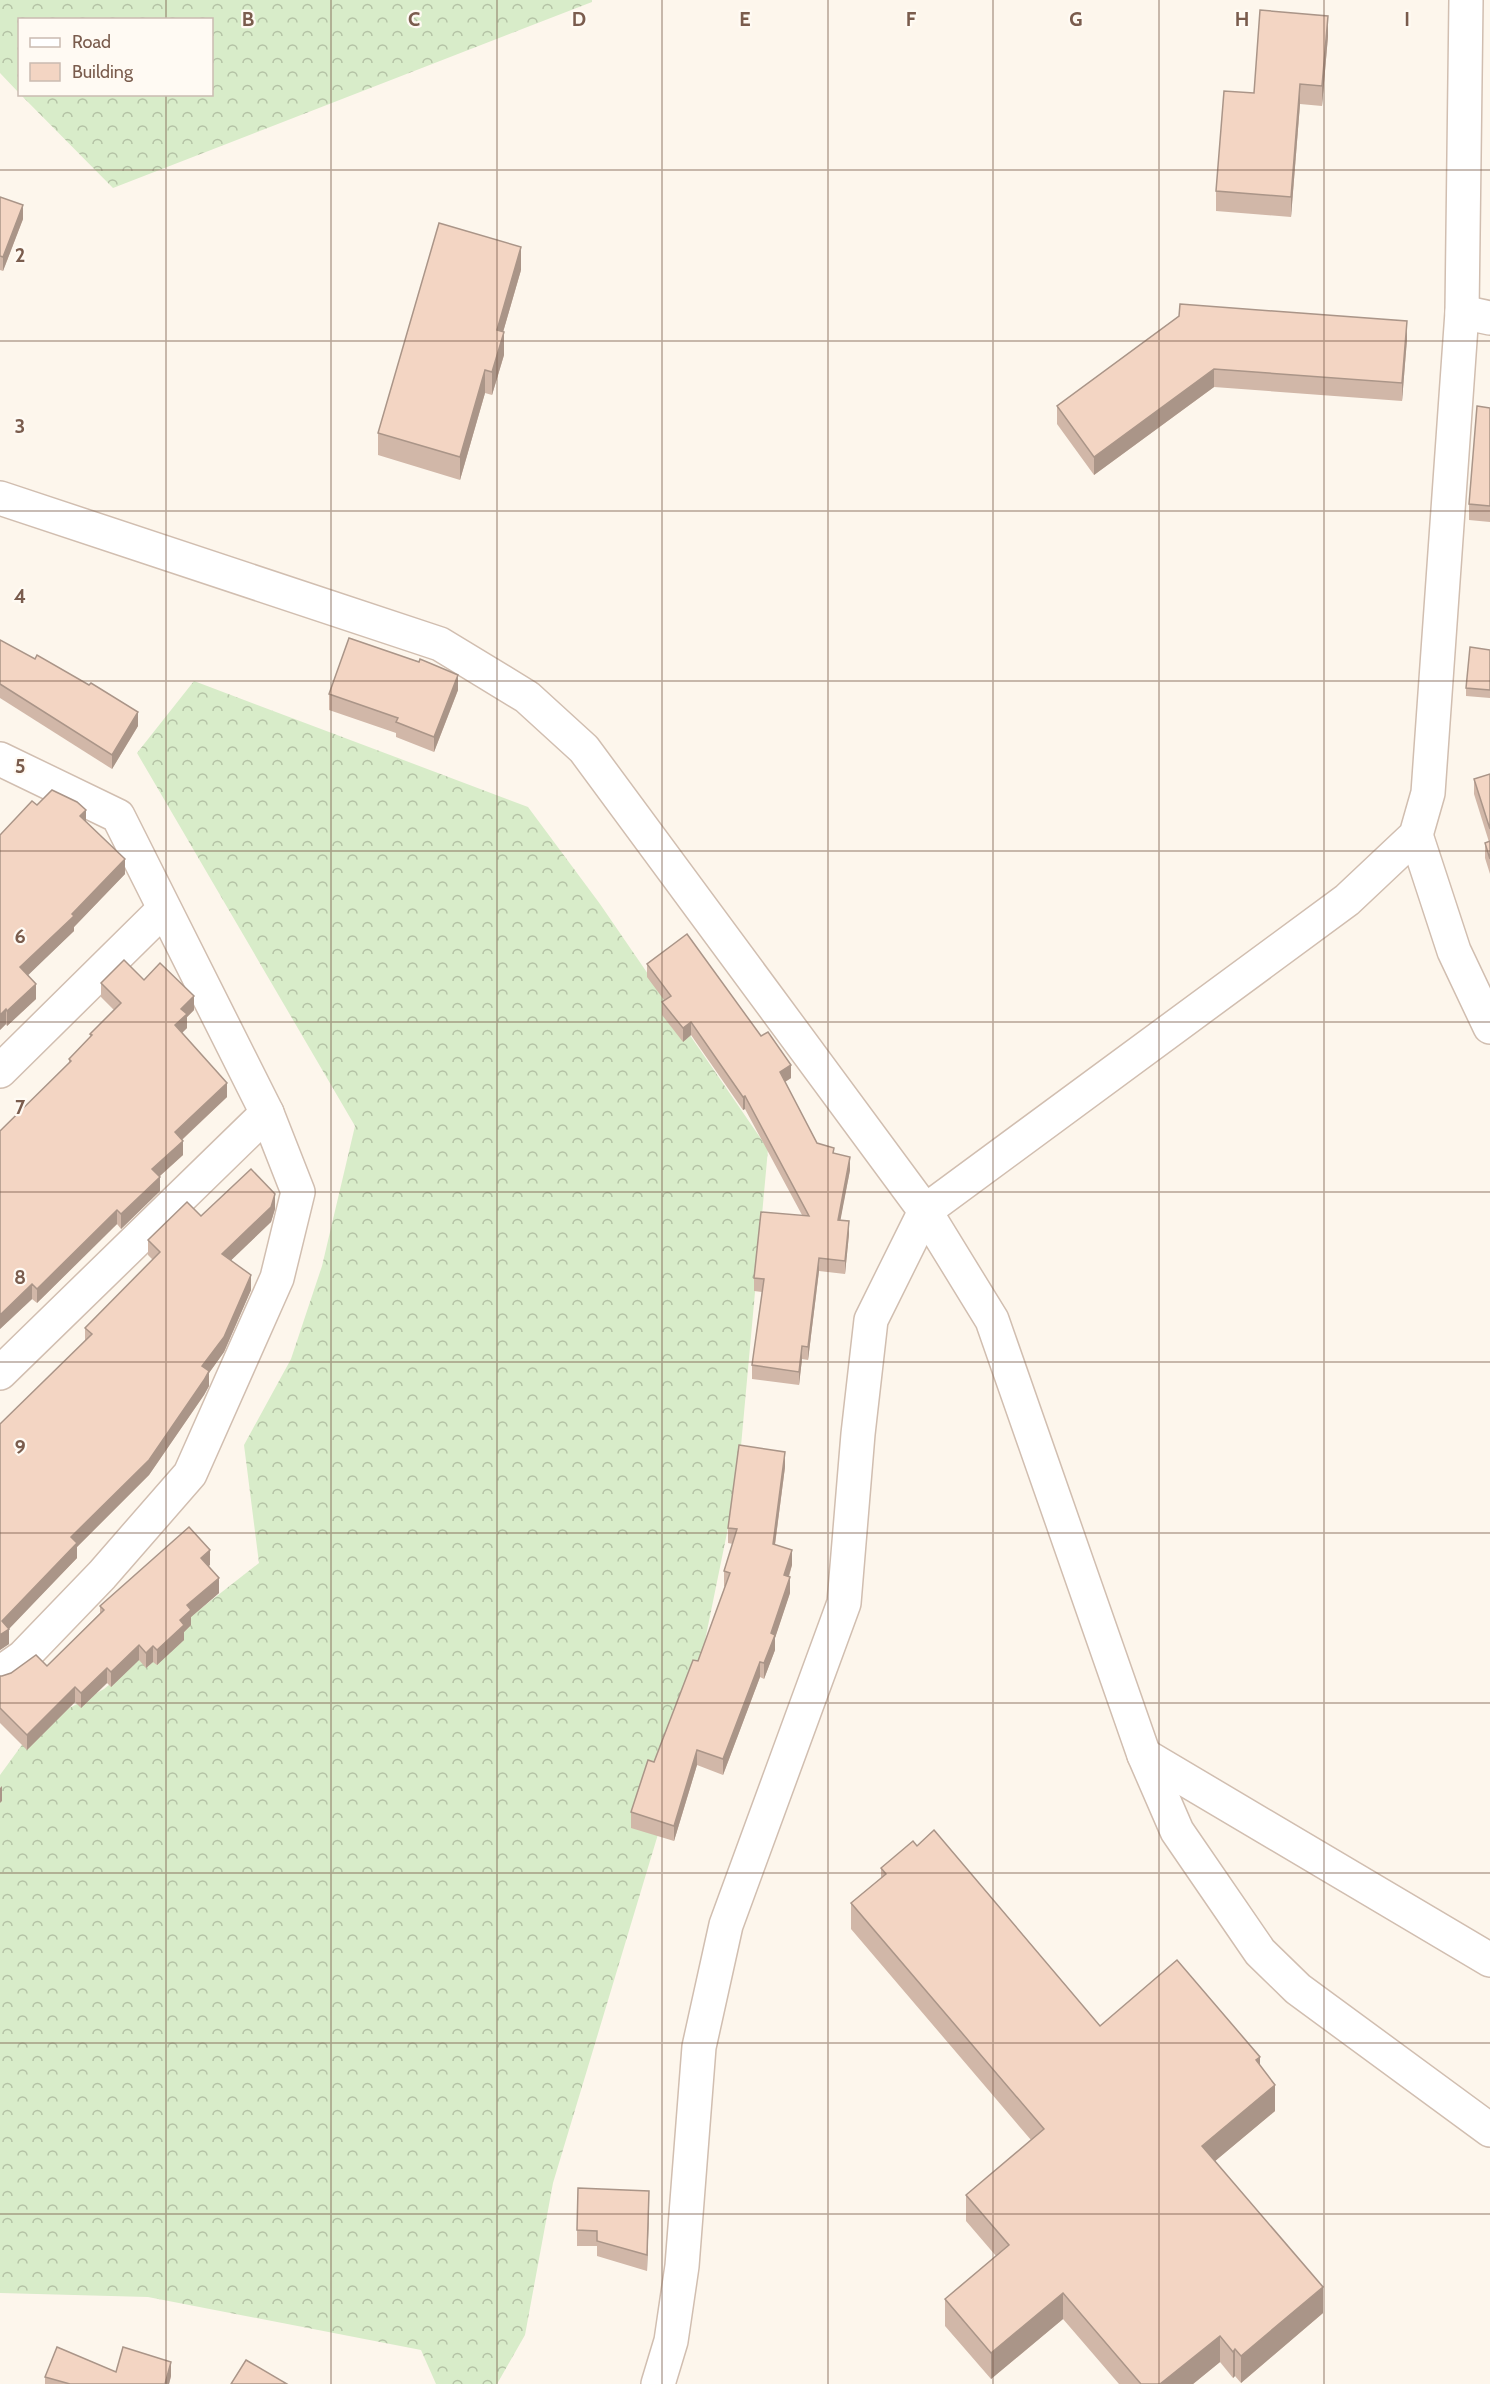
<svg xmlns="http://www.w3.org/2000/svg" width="1490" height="2384" font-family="Cabin,sans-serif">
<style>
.forest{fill:url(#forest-crowns)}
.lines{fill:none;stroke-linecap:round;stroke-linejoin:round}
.minor-casing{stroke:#d1beb0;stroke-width:36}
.minor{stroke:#fff;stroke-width:33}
.wall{fill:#d1b7a8}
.shaded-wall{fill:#aa9588}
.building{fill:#f3d5c3;stroke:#aa9588;stroke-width:1.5}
.grid{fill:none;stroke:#7a5c4d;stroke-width:1.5;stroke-opacity:0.55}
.grid-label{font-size:20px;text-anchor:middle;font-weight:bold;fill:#7a5c4d;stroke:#fffaf3;stroke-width:4.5;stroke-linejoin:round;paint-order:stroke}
</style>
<defs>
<pattern id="forest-crowns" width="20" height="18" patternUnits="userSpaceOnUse" patternTransform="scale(1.5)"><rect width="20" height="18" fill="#d8ecc9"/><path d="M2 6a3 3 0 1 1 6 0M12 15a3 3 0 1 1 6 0" fill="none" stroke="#b4c2a5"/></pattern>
</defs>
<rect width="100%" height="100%" fill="#fdf6ec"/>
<g class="forest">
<path d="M 0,0 L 592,0 L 592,2 L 113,188 L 21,95 L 212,94 L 212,20 L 20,20 L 19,93 L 0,73 Z"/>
<path d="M 194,681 L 528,807 L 600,904 L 768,1149 L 738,1479 L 681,1758 L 553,2183 L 525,2335 L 497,2384 L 436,2384 L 421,2350 L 148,2297 L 0,2293 L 0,1775 L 35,1727 L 104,1689 L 176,1628 L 259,1563 L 244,1445 L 291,1359 L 322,1266 L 355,1126 L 137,753 Z"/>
</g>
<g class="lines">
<defs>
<g id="minor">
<path d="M 1462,312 L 1490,318"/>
<path d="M 0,498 L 440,644 L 527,697 L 584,749 L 925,1211 L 1347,900 L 1416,835 L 1428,793 L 1462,312 L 1466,0"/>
<path d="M 0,759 L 118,816 L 267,1113 L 298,1192 L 277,1278 L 190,1474 L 102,1575 L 23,1657 L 0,1673"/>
<path d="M 1416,835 L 1454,951 L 1490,1027"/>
<path d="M 0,1071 L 164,909"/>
<path d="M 925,1211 L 992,1320 L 1144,1755 L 1177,1831 L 1260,1952 L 1298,1989 L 1490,2130"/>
<path d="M 0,1373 L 267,1113"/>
<path d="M 1144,1755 L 1490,1960"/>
<path d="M 658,2384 L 671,2341 L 682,2266 L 699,2047 L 726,1925 L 844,1603 L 858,1434 L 871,1320 L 925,1211"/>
</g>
</defs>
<use href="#minor" class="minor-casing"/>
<use href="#minor" class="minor"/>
</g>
<g class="wall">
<path d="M 1328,36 L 1322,106 L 1300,104 L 1291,217 L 1216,211 L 1216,191 L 1254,93 Z"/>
<path d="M 0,197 L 23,219 L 3,271 L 0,270 Z"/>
<path d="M 521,270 L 503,332 L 504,355 L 492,395 L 485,393 L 460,480 L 378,455 L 378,433 Z"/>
<path d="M 1179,316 L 1407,339 L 1402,401 L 1214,387 L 1094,475 L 1057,424 L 1057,406 Z"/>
<path d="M 1490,408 L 1490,522 L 1469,520 L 1469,504 Z"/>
<path d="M 0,640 L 138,726 L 112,769 L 0,698 Z"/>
<path d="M 1490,650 L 1490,698 L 1466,696 L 1466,688 Z"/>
<path d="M 458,690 L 434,752 L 396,737 L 396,733 L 329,710 L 329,694 Z"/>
<path d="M 1490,774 L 1490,874 L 1485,858 L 1485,843 L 1489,842 L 1474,794 L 1474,779 Z"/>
<path d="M 37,805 L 86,822 L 125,874 L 74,927 L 74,931 L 27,975 L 36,999 L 7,1026 L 6,1024 L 0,1030 Z"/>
<path d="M 647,964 L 791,1078 L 785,1082 L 817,1143 L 834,1153 L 850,1170 L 840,1220 L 849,1234 L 845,1274 L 819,1271 L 808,1360 L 802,1359 L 799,1385 L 752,1379 L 752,1365 L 762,1292 L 754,1291 L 754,1278 L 802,1215 L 745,1109 L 743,1110 L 691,1035 L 683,1042 L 662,1015 L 662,1002 L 664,1000 L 647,977 Z"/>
<path d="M 144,980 L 194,1010 L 187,1017 L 187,1028 L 181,1033 L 227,1097 L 182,1140 L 183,1155 L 160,1176 L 160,1191 L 121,1229 L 117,1224 L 37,1303 L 32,1299 L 0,1329 L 69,1063 L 69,1059 L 90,1037 L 90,1034 L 114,1010 L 101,997 L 101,983 Z"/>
<path d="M 275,1209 L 271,1222 L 231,1260 L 251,1290 L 224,1352 L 209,1373 L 209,1386 L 204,1395 L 149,1475 L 77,1547 L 77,1558 L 9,1628 L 9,1644 L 0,1650 L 85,1341 L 85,1328 L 153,1260 L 148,1255 L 148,1240 L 201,1216 Z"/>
<path d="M 785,1467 L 775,1545 L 792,1565 L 789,1577 L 790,1593 L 775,1638 L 775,1650 L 764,1679 L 760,1677 L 723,1775 L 697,1765 L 674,1841 L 631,1828 L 631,1812 L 654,1762 L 698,1661 L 725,1587 L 724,1586 L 724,1571 L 733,1544 L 728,1543 L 728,1528 Z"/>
<path d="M 210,1565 L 208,1566 L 219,1593 L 191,1617 L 191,1625 L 184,1632 L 184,1640 L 157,1665 L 153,1662 L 146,1668 L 139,1660 L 111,1687 L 107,1683 L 81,1708 L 75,1702 L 27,1750 L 0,1723 L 0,1676 L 2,1676 L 47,1666 L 100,1613 L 100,1606 Z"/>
<path d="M 917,1846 L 1100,2026 L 1260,2065 L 1275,2111 L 1215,2161 L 1323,2313 L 1241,2383 L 1235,2376 L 1233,2378 L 1220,2362 L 1193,2384 L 1119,2384 L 1063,2319 L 991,2379 L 945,2326 L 945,2299 L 996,2256 L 966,2221 L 966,2195 L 1031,2140 L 851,1929 L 851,1903 L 881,1878 L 881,1868 Z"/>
<path d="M 649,2207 L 647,2271 L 597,2256 L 597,2246 L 577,2246 L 577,2230 Z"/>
<path d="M 116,2372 L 171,2376 L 169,2384 L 45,2384 L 45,2377 Z"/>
</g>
<g class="shaded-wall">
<path d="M 1328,16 L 1328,36 L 1322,106 L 1322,86 Z"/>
<path d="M 1300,84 L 1300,104 L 1291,217 L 1291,197 Z"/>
<path d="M 23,205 L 23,219 L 3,271 L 3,257 Z"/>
<path d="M 521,247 L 521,270 L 497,353 L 497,330 Z"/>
<path d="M 1407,321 L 1407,339 L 1402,401 L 1402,383 Z"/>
<path d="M 504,332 L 504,355 L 492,395 L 492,372 Z"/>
<path d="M 1214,369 L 1214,387 L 1094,475 L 1094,457 Z"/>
<path d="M 485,370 L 485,393 L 460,480 L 460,457 Z"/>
<path d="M 458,675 L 458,690 L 434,752 L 434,737 Z"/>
<path d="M 138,712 L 138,726 L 112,769 L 112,755 Z"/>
<path d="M 86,810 L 86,825 L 80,816 Z"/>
<path d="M 125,859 L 125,874 L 74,927 L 74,931 L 20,983 L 20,967 Z"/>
<path d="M 36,984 L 36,999 L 7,1026 L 7,1011 Z"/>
<path d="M 194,996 L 194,1010 L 187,1017 L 187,1028 L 175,1040 L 175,1025 L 181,1009 Z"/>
<path d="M 6,1009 L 6,1024 L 0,1030 L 0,1015 Z"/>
<path d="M 691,1022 L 691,1035 L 683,1042 L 683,1028 Z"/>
<path d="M 791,1065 L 791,1078 L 780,1085 L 780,1072 Z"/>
<path d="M 227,1083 L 227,1097 L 175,1146 L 175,1132 Z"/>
<path d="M 745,1096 L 745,1109 L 743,1110 L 743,1097 Z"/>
<path d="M 183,1141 L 183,1155 L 152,1183 L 152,1169 Z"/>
<path d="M 850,1157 L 850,1170 L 838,1233 L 838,1220 Z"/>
<path d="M 160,1177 L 160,1191 L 121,1229 L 121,1214 Z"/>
<path d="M 275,1194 L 275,1209 L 271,1222 L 222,1269 L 222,1254 Z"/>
<path d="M 117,1210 L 117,1224 L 37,1303 L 37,1289 Z"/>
<path d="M 849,1221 L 849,1234 L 845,1274 L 845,1261 Z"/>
<path d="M 819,1258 L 819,1271 L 808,1360 L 808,1347 Z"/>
<path d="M 251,1275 L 251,1290 L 224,1352 L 209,1373 L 209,1386 L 204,1395 L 149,1475 L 77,1547 L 77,1558 L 9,1629 L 9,1644 L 0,1650 L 0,1635 L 2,1621 L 71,1537 L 202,1366 Z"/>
<path d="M 32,1284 L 32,1299 L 0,1329 L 0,1315 Z"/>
<path d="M 802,1346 L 802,1359 L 799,1385 L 799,1372 Z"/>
<path d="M 785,1452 L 785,1467 L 773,1559 L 773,1544 Z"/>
<path d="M 210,1550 L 210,1565 L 201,1573 L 201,1558 Z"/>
<path d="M 792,1550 L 792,1565 L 784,1591 L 784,1575 Z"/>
<path d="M 790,1577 L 790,1593 L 775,1638 L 775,1650 L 764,1679 L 764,1663 L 771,1633 Z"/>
<path d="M 219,1578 L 219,1593 L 191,1617 L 191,1625 L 184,1632 L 184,1640 L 157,1665 L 157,1650 L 180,1620 L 187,1605 Z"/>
<path d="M 139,1645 L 139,1660 L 111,1687 L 111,1672 Z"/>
<path d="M 153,1646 L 153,1662 L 146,1668 L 146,1653 Z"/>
<path d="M 760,1662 L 760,1677 L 723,1775 L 723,1759 Z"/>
<path d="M 107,1668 L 107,1683 L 81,1708 L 81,1693 Z"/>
<path d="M 75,1687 L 75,1702 L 27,1750 L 27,1735 Z"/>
<path d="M 697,1750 L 697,1765 L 674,1841 L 674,1826 Z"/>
<path d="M 2,1786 L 2,1801 L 0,1803 L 0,1788 Z"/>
<path d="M 1260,2057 L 1260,2083 L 1256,2060 Z"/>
<path d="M 1275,2085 L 1275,2111 L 1202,2172 L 1202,2146 Z"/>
<path d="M 649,2191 L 649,2207 L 647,2271 L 647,2255 Z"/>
<path d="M 1323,2287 L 1323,2313 L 1241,2383 L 1241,2356 Z"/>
<path d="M 1063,2293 L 1063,2319 L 991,2379 L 991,2353 Z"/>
<path d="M 1220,2336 L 1220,2362 L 1193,2384 L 1160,2384 Z"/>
<path d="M 1235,2349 L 1235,2376 L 1233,2378 L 1233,2352 Z"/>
<path d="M 171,2362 L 171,2376 L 169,2384 L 165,2384 Z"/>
</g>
<g class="building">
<path d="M 1260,10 L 1328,16 L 1322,86 L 1300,84 L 1291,197 L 1216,191 L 1224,91 L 1254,93 Z"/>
<path d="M 0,197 L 23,205 L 3,257 L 0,256 Z"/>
<path d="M 439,223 L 521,247 L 497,330 L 504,332 L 492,372 L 485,370 L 460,457 L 378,433 Z"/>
<path d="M 1180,304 L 1407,321 L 1402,383 L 1214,369 L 1094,457 L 1057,406 L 1179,316 Z"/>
<path d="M 1477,406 L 1490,408 L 1490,506 L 1469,504 Z"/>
<path d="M 349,638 L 419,662 L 420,659 L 458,675 L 434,737 L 396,722 L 398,718 L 329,694 Z"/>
<path d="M 0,640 L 35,659 L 37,655 L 89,685 L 91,683 L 138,712 L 112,755 L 0,684 Z"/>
<path d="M 1470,647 L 1490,650 L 1490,690 L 1466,688 Z"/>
<path d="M 1490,774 L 1490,829 L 1474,779 Z"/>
<path d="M 52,790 L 77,802 L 86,810 L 80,816 L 125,859 L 72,914 L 74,916 L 20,967 L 36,984 L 7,1011 L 6,1009 L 0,1015 L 0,835 L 32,801 L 37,805 Z"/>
<path d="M 1490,841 L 1490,859 L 1485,843 Z"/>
<path d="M 687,934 L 761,1036 L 768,1032 L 791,1065 L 780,1072 L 817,1143 L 834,1148 L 833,1153 L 850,1157 L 838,1220 L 849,1221 L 845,1261 L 819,1258 L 808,1347 L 802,1346 L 799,1372 L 752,1365 L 764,1279 L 754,1278 L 761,1212 L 809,1216 L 745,1096 L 743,1097 L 691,1022 L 683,1028 L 662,1002 L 671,996 L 647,964 Z"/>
<path d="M 124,960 L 144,980 L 160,963 L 194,996 L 181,1009 L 187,1014 L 175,1025 L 227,1083 L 175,1132 L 183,1141 L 152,1169 L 160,1177 L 121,1214 L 117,1210 L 37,1289 L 32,1284 L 0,1315 L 0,1131 L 71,1061 L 69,1059 L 92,1035 L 90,1034 L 121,1003 L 101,983 Z"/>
<path d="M 251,1169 L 275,1194 L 271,1207 L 222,1254 L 251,1275 L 224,1337 L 202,1366 L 209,1371 L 204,1380 L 149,1460 L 71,1537 L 77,1543 L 2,1621 L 9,1629 L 0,1635 L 0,1424 L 92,1334 L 85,1328 L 160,1252 L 148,1240 L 187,1202 L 201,1216 Z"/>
<path d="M 739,1445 L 785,1452 L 773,1544 L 792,1550 L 784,1575 L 790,1577 L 771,1633 L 775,1635 L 764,1663 L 760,1662 L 723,1759 L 697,1750 L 674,1826 L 631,1812 L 648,1760 L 654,1762 L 693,1660 L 698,1661 L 730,1573 L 724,1571 L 737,1529 L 728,1528 Z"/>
<path d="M 189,1527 L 210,1550 L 201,1558 L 219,1578 L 187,1605 L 191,1610 L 180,1620 L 184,1625 L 157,1650 L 153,1646 L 146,1653 L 139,1645 L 111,1672 L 107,1668 L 81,1693 L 75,1687 L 27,1735 L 0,1708 L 0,1676 L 2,1676 L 11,1673 L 36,1655 L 47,1666 L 104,1610 L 100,1606 Z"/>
<path d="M 934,1830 L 1100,2026 L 1177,1960 L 1260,2057 L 1256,2060 L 1275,2085 L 1202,2146 L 1323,2287 L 1241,2356 L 1235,2349 L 1233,2352 L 1220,2336 L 1160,2384 L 1141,2384 L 1063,2293 L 991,2353 L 945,2299 L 1009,2245 L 966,2195 L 1044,2129 L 851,1903 L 886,1874 L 881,1868 L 913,1841 L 917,1846 Z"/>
<path d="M 578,2188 L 649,2191 L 647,2255 L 597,2241 L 597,2231 L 577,2230 Z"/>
<path d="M 57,2347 L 116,2372 L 123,2347 L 171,2362 L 165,2384 L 70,2384 L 45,2377 Z"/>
<path d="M 246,2360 L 287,2384 L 231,2384 Z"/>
</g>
<path class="grid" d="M 166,0 L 166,20M 331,0 L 331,2384M 497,0 L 497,2384M 662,0 L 662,2384M 828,0 L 828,2384M 993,0 L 993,2384M 1159,0 L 1159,2384M 1324,0 L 1324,2384M 166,94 L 166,2384M 0,170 L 1490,170M 0,341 L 1490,341M 0,511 L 1490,511M 0,681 L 1490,681M 0,851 L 1490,851M 0,1022 L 1490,1022M 0,1192 L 1490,1192M 0,1362 L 1490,1362M 0,1533 L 1490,1533M 0,1703 L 1490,1703M 0,1873 L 1490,1873M 0,2043 L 1490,2043M 0,2214 L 1490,2214"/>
<g class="grid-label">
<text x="248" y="26">B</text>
<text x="414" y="26">C</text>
<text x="579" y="26">D</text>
<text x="745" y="26">E</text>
<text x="911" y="26">F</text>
<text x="1076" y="26">G</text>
<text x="1242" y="26">H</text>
<text x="1407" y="26">I</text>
<text x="20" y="262">2</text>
<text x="20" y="433">3</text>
<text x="20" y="603">4</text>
<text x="20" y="773">5</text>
<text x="20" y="943">6</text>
<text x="20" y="1114">7</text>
<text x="20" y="1284">8</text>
<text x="20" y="1454">9</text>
</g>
<rect x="18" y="18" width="195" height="78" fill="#fffaf3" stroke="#cabbb1" stroke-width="1.5"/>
<rect x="30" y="38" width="30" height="9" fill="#ffffff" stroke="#cabbb1" stroke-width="1.5"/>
<text x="72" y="48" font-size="18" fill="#7a5c4d">Road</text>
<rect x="30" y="63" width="30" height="18" fill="#f3d5c3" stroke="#cabbb1" stroke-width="1.5"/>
<text x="72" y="78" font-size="18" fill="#7a5c4d">Building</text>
</svg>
